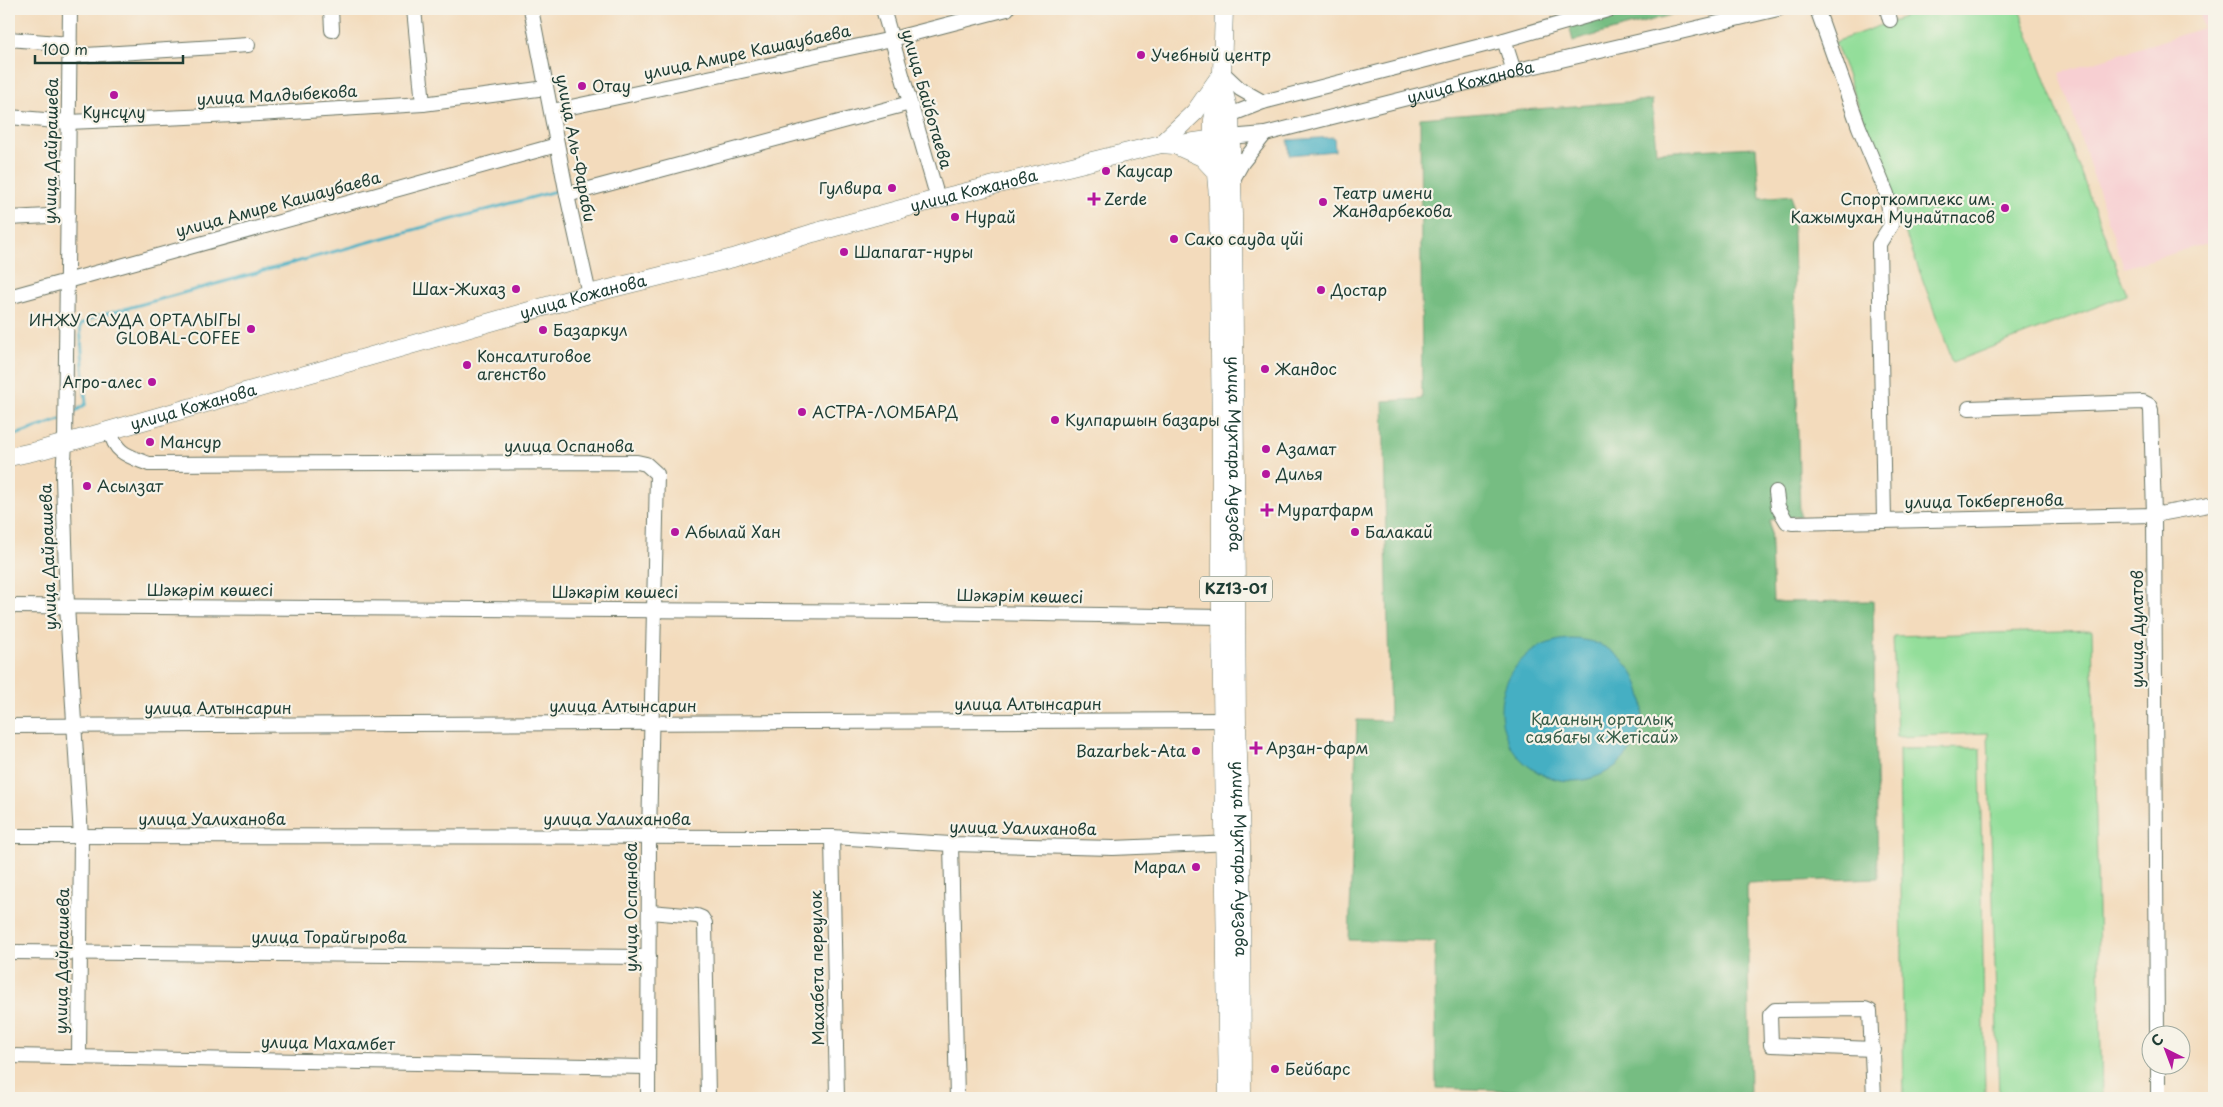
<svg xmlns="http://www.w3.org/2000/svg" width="2223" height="1107" font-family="'Playpen Sans',sans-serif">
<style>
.built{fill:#f7cfd2}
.green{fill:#93de9a;stroke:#598e67}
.forest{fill:#76bd82;stroke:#4a7d5b}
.water{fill:#44afc3;stroke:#32767c}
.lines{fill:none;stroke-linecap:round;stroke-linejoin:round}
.stream{stroke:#44afc3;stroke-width:3}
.minor-casing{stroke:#697464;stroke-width:16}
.major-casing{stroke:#697464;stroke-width:19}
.minor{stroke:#fff;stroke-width:14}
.major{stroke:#fff;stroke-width:18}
.poi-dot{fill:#b5179e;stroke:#f7f3e8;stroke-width:2}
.labels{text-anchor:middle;stroke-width:4.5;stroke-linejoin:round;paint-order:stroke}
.shield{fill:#f7f3e8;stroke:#60746a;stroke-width:1}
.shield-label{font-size:15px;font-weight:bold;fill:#1f3d34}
.street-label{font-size:16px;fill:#1f3d34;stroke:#f7f3e8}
.poi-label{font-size:16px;fill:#1f3d34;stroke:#f7f3e8;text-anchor:start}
.park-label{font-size:16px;fill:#365d48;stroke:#f7f3e8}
</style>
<rect width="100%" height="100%" fill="#f7f3e8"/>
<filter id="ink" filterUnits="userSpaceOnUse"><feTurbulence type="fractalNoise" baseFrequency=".02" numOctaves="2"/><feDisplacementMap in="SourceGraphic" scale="10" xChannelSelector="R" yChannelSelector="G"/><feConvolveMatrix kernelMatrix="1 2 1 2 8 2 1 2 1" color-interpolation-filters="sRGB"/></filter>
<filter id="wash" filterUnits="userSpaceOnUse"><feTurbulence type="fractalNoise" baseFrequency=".0096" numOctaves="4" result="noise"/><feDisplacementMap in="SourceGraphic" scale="20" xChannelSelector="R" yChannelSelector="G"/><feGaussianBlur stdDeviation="1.12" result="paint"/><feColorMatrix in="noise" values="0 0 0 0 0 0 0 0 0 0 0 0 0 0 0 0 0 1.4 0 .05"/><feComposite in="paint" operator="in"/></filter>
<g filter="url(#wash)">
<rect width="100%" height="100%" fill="#f3dbbc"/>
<path class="built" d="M 2199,9 L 2214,9 L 2214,241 L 2124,268 L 2059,73 L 2203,28 Z"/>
<g class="green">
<path d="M 1926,9 L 2019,9 L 2127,295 L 1953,362 L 1835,42 Z"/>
<path d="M 2092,630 L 2102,1098 L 1999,1098 L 1988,733 L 1897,737 L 1893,636 Z"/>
<path d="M 1980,748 L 1985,1098 L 1904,1098 L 1899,749 Z"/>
</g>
<g class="forest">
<path d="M 1570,9 L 1694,9 L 1573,41 L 1565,10 Z"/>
<path d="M 1652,100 L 1656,152 L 1756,147 L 1760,198 L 1792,195 L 1800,516 L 1770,520 L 1773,602 L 1873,601 L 1878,878 L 1747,883 L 1750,1098 L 1436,1088 L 1435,942 L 1349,940 L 1357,720 L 1390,721 L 1383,401 L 1422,399 L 1420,118 Z"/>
</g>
<g class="water">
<path d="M 1334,137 L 1335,151 L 1289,155 L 1288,140 Z"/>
<circle cx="1572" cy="710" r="71"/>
</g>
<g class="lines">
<g class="stream">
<path d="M 569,187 L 592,181"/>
<path d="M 70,415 L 86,404 L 80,325 L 95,317 L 563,189"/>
<path d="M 9,437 L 60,420"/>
</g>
</g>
</g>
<g filter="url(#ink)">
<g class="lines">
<defs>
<g id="minor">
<path d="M 70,9 L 65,443 L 63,477 L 67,606 L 81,837 L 79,1056"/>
<path d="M 331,9 L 332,30"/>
<path d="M 414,9 L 423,104"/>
<path d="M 531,9 L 567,195 L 589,294"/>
<path d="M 883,9 L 938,199"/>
<path d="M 1817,9 L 1859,127 L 1887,194 L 1891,225 L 1879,244 L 1884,520"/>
<path d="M 1887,9 L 1890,20"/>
<path d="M 9,39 L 70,44"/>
<path d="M 1504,40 L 1514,71"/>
<path d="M 70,56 L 248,45"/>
<path d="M 1222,72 L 1240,89 L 1263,102"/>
<path d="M 552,111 L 892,39 L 1007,9"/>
<path d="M 1230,115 L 1263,102 L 1504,40 L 1611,9"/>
<path d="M 9,117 L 68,122 L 258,114 L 423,104 L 546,88"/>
<path id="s1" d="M 1229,137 L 1265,134 L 1514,71 L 1778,9"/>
<path d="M 1232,181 L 1242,163 L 1265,134"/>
<path d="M 567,195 L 910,103"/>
<path d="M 9,218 L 68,215"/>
<path d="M 9,297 L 557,145"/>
<path d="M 1969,408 L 2143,402 L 2149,405 L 2151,410 L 2154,515 L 2157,1034"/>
<path d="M 110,430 C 115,454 129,456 149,464 L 637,462 L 646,464 L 657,474 L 649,836 L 648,1098"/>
<path d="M 1776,492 L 1778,507 L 1787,522 L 1792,523 L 2154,515 L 2214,504"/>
<path d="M 9,606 L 928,612 L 1221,617"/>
<path d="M 9,726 L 1232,720"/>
<path d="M 9,836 L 832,837 L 951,844 L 1113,848 L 1233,843"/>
<path d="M 832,837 L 837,1098"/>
<path d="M 951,844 L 957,1098"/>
<path d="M 650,912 L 697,916 L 702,918 L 705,923 L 708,1098"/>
<path d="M 9,952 L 649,957"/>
<path d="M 1873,1049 L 1771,1045 L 1770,1015 L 1775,1010 L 1865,1009 L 1870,1011 L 1874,1098"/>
<path d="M 9,1056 L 647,1067"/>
<path d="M 2158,1064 L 2158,1098"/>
</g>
<g id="major">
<path d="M 1224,9 L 1222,72 L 1213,120 L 1213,140 L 1218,197 L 1221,432 L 1221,617 L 1228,1098"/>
<path id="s2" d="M 1222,85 L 1230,115 L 1233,215 L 1237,726 L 1241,843 L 1242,1098"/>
<path d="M 1161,144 L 1195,112 L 1218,79"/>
<path d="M 1175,145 L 1202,157 L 1217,173"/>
<path id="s3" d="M 9,457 L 41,450 L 589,294 L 733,258 L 813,233 L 938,199 L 1161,144 L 1174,145 L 1229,137"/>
</g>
</defs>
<use href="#minor" class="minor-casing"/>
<use href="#major" class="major-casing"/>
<use href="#minor" class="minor"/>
<use href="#major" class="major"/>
</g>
</g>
<g class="poi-dot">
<circle cx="1141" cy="55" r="5"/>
<circle cx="582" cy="86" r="5"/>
<circle cx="114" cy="95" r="5"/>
<circle cx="1106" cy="171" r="5"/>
<circle cx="892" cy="188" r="5"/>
<path d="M1091.5 191.5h5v5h5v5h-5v5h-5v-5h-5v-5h5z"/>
<circle cx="1323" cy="202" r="5"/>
<circle cx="2005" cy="208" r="5"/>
<circle cx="955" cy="217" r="5"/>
<circle cx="1174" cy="239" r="5"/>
<circle cx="844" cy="252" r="5"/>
<circle cx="516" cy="289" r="5"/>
<circle cx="1321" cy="290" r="5"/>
<circle cx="251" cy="329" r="5"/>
<circle cx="543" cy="330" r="5"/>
<circle cx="467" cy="365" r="5"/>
<circle cx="1265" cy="369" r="5"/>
<circle cx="152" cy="382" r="5"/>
<circle cx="802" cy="412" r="5"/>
<circle cx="1055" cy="420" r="5"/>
<circle cx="150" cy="442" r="5"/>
<circle cx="1266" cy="449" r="5"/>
<circle cx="1266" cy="474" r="5"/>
<circle cx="87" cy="486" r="5"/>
<path d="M1264.5 502.5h5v5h5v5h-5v5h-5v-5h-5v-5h5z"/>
<circle cx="675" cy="532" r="5"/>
<circle cx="1355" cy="532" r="5"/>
<path d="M1253.5 740.5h5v5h5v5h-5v5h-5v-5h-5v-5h5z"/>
<circle cx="1196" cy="751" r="5"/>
<circle cx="1196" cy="867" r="5"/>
<circle cx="1275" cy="1069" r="5"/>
</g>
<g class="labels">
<rect class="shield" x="1200" y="576.5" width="72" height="25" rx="4"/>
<g class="shield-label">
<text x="1236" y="594">KZ13-01</text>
</g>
<g class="street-label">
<text transform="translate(747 52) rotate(-12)" y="6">улица Амире Кашаубаева</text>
<text dy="6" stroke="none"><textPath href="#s1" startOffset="248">улица Кожанова</textPath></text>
<text transform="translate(277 95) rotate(-3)" y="6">улица Малдыбекова</text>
<text transform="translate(927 99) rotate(74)" y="6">улица Байботаева</text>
<text transform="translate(576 148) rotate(79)" y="6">улица Аль-Фараби</text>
<text transform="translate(51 151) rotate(-89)" y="6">улица Дайрашева</text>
<text dy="6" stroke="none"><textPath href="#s3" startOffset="1001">улица Кожанова</textPath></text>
<text transform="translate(278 204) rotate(-15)" y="6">улица Амире Кашаубаева</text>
<text dy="6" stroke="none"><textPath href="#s3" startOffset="596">улица Кожанова</textPath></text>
<text dy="6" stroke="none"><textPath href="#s3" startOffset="191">улица Кожанова</textPath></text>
<text x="569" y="452">улица Оспанова</text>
<text dy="6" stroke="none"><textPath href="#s2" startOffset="370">улица Мухтара Ауезова</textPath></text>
<text transform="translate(1984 501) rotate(-1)" y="6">улица Токбергенова</text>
<text transform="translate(48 557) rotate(-92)" y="6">улица Дайрашева</text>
<text x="210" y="596">Шәкәрім көшесі</text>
<text x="615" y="598">Шәкәрім көшесі</text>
<text transform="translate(1020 596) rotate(1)" y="6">Шәкәрім көшесі</text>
<text transform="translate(2137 629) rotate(-90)" y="6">улица Дулатов</text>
<text x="1028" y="710">улица Алтынсарин</text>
<text x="623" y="712">улица Алтынсарин</text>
<text x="218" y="714">улица Алтынсарин</text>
<text x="212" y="825">улица Уалиханова</text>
<text x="617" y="825">улица Уалиханова</text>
<text transform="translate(1023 828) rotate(1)" y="6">улица Уалиханова</text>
<text dy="6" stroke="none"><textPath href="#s2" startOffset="775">улица Мухтара Ауезова</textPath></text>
<text transform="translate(631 907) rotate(-90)" y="6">улица Оспанова</text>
<text x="329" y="943">улица Торайгырова</text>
<text transform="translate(62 961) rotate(-89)" y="6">улица Дайрашева</text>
<text transform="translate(817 968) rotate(-91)" y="6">Махабета переулок</text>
<text transform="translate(328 1043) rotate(1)" y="6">улица Махамбет</text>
</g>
<g class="poi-label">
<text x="1151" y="61">Учебный центр</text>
<text x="592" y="92">Отау</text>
<text x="114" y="118" text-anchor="middle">Кунсұлу</text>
<text x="1116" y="177">Каусар</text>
<text x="882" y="194" text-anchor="end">Гулвира</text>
<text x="1333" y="199">Театр имени<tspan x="1333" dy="18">Жандарбекова</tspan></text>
<text x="1104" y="205">Zerde</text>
<text x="1995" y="205" text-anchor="end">Спорткомплекс им.<tspan x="1995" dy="18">Кажымухан Мунайтпасов</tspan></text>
<text x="965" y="223">Нурай</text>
<text x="1184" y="245">Сако сауда үйі</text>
<text x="854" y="258">Шапагат-нуры</text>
<text x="506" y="295" text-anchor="end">Шах-Жихаз</text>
<text x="1331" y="296">Достар</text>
<text x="241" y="326" text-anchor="end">ИНЖУ САУДА ОРТАЛЫГЫ<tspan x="241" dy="18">GLOBAL-COFEE</tspan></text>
<text x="553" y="336">Базаркул</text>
<text x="477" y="362">Консалтиговое<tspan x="477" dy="18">агенство</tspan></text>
<text x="1275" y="375">Жандос</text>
<text x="142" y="388" text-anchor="end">Агро-алес</text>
<text x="812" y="418">АСТРА-ЛОМБАРД</text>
<text x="1065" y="426">Кулпаршын базары</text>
<text x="160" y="448">Мансур</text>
<text x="1276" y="455">Азамат</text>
<text x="1276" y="480">Дилья</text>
<text x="97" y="492">Асылзат</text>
<text x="1277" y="516">Муратфарм</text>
<text x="685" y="538">Абылай Хан</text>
<text x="1365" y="538">Балакай</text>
<text x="1266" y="754">Арзан-фарм</text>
<text x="1186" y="757" text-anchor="end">Bazarbek-Ata</text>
<text x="1186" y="873" text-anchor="end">Марал</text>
<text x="1285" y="1075">Бейбарс</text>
</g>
<g class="park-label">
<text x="1602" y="725">Қаланың орталық<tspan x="1602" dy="18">саябағы «Жетісай»</tspan></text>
</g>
</g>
<rect width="2223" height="1107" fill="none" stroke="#f7f3e8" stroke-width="30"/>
<g transform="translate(2166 1050) rotate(318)"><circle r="24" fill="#f7f3e8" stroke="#a1aaa0"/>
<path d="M0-4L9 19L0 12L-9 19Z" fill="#b5179e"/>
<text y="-8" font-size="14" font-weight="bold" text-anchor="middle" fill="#1f3d34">С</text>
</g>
<path d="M35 55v8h148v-8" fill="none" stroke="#1f3d34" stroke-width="2.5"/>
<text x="42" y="55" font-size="15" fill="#1f3d34" stroke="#f7f3e8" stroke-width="4" paint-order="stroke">100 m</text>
</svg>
